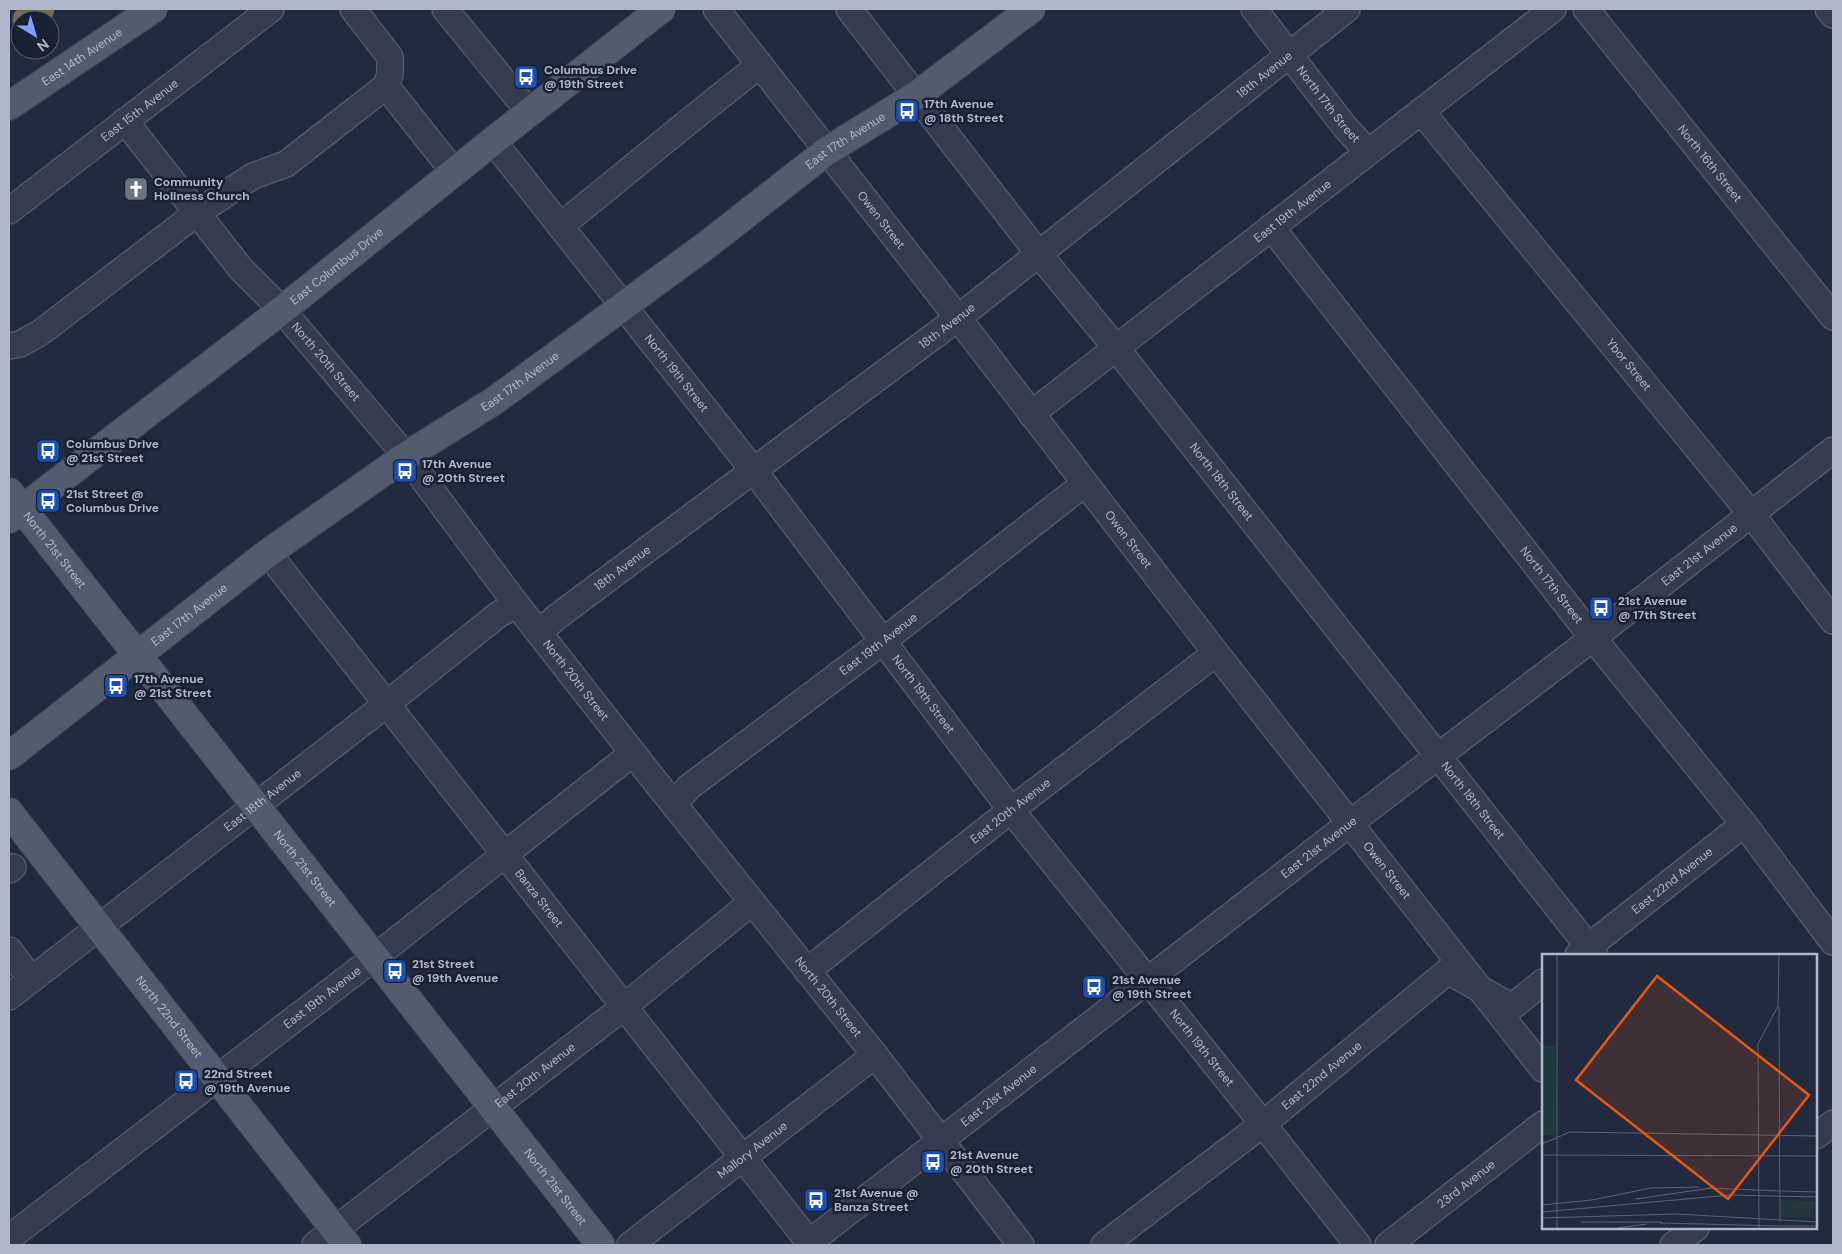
<svg xmlns="http://www.w3.org/2000/svg" width="1842" height="1254" font-family="'DM Sans',sans-serif">
<style>
.lines{fill:none;stroke-linecap:round;stroke-linejoin:round}
.minor-casing{stroke:#50576a;stroke-width:28}
.major-casing{stroke:#3e4558;stroke-width:30}
.highway-casing{stroke:#3d4457;stroke-width:30}
.minor{stroke:#353c4f;stroke-width:25}
.major{stroke:#535b6f;stroke-width:28}
.highway{stroke:#756c51;stroke-width:28}
.labels{text-anchor:middle;stroke-width:5;stroke-linejoin:round;paint-order:stroke}
.street-label{font-size:12px;fill:#b1b7ca;stroke:#1a2134}
.poi-label{font-size:12px;font-weight:bold;fill:#b1b7ca;stroke:#1a2134;text-anchor:start}
.inset-road{fill:none;stroke:#5b6277;stroke-width:1}
.view{fill:#e8590c;fill-opacity:0.15;stroke:#e8590c;stroke-width:2.5}
.inset-edge{fill:none;stroke:#b1b7ca;stroke-width:2.5}
</style>
<rect width="100%" height="100%" fill="#212a3f"/>
<g class="lines">
<defs>
<g id="minor">
<path d="M 445,9 L 529,112"/>
<path id="s1" d="M 716,9 L 958,318 L 1216,653 L 1543,1069"/>
<path id="s2" d="M 849,9 L 1038,253 L 1116,348 L 1595,955"/>
<path id="s3" d="M 1254,9 L 1345,127 L 1368,152"/>
<path id="s4" d="M 1586,9 L 1833,317"/>
<path d="M 1828,9 L 1833,15"/>
<path d="M 386,86 L 454,172"/>
<path id="s5" d="M 1421,111 L 1752,515 L 1833,621"/>
<path id="s6" d="M 125,121 L 241,269 L 282,310 L 406,456 L 517,605 L 651,776 L 875,1055 L 1021,1245"/>
<path id="s7" d="M 493,141 L 754,471 L 1011,810 L 1263,1124 L 1358,1245"/>
<path id="s8" d="M 9,211 L 271,9"/>
<path d="M 560,226 C 627,173 692,117 760,65"/>
<path id="s9" d="M 1271,227 L 1593,638 L 1744,824 L 1833,942"/>
<path d="M 9,346 L 20,344 L 40,333 L 197,213 L 253,176 L 286,164 L 386,86 L 390,74 L 390,57 L 353,9"/>
<path id="s10" d="M 1031,414 L 1553,9"/>
<path id="s11" d="M 268,553 L 809,1242"/>
<path id="s12" d="M 539,632 L 558,616 L 958,318 L 1347,9"/>
<path id="s13" d="M 674,804 L 689,787 L 882,642 L 1084,484"/>
<path d="M 9,870 L 13,867"/>
<path d="M 9,950 L 31,979"/>
<path id="s14" d="M 1578,955 L 1744,824"/>
<path id="s15" d="M 807,971 L 1011,810 L 1216,653"/>
<path id="s16" d="M 9,997 L 388,703 L 499,614 L 517,605"/>
<path d="M 1816,1136 L 1833,1123"/>
<path id="s17" d="M 9,1238 L 375,957 L 633,753"/>
<path id="s18" d="M 315,1245 L 625,1006 L 752,902"/>
<path id="s19" d="M 630,1245 L 875,1055"/>
<path id="s20" d="M 806,1245 L 1349,824 L 1593,638 L 1833,450"/>
<path id="s21" d="M 1104,1245 L 1263,1124 L 1448,971 L 1512,1007 L 1543,982"/>
<path id="s22" d="M 1388,1245 L 1543,1124"/>
<path d="M 1673,1245 L 1696,1228"/>
</g>
<g id="major">
<path id="s23" d="M 9,106 L 153,9"/>
<path id="s24" d="M 9,492 L 601,1245"/>
<path id="s25" d="M 9,519 L 282,310 L 493,141 L 661,9"/>
<path id="s26" d="M 9,756 L 268,553 L 406,456 L 494,401 L 708,244 L 827,151 L 917,95 L 1031,9"/>
<path id="s27" d="M 9,812 L 347,1245"/>
</g>
<path id="highway" d="M 27,20 L 40,9"/>
</defs>
<use href="#minor" class="minor-casing"/>
<use href="#major" class="major-casing"/>
<use href="#highway" class="highway-casing"/>
<use href="#minor" class="minor"/>
<use href="#major" class="major"/>
<use href="#highway" class="highway"/>
</g>
<defs>
<symbol id="bus-square" viewBox="-11 -11 22 22"><rect x="-9" y="-9" width="18" height="18" rx="4" fill="#1a4fb4" stroke="#1a2134"/><path d="M-5-6H5V4H4V6H2V4H-2V6H-4V4H-5ZM-3.5-4V0h7V-4ZM-3.5 1.2v1.5H-2V1.2ZM2 1.2v1.5H3.5V1.2Z" fill="#fff"/></symbol>
<symbol id="church-square" viewBox="-11 -11 22 22"><rect x="-9" y="-9" width="18" height="18" rx="4" fill="#6b7280" stroke="#1a2134"/><path d="M-1.2-6h2.4v3.5h3.3v2.4h-3.3V6h-2.4V-.1h-3.3v-2.4h3.3Z" fill="#fff"/></symbol>
</defs>
<g fill-rule="evenodd">
<use href="#bus-square" x="512" y="63" width="28" height="28"/>
<use href="#bus-square" x="893" y="97" width="28" height="28"/>
<use href="#church-square" x="122" y="175" width="28" height="28"/>
<use href="#bus-square" x="34" y="437" width="28" height="28"/>
<use href="#bus-square" x="391" y="457" width="28" height="28"/>
<use href="#bus-square" x="34" y="487" width="28" height="28"/>
<use href="#bus-square" x="1587" y="594" width="28" height="28"/>
<use href="#bus-square" x="102" y="672" width="28" height="28"/>
<use href="#bus-square" x="381" y="957" width="28" height="28"/>
<use href="#bus-square" x="1080" y="973" width="28" height="28"/>
<use href="#bus-square" x="172" y="1067" width="28" height="28"/>
<use href="#bus-square" x="919" y="1148" width="28" height="28"/>
<use href="#bus-square" x="802" y="1186" width="28" height="28"/>
</g>
<g class="labels">
<g class="street-label">
<text dy="4" stroke="none"><textPath href="#s23" startOffset="88">East 14th Avenue</textPath></text>
<text dy="4" stroke="none"><textPath href="#s12" startOffset="915">18th Avenue</textPath></text>
<text dy="4" stroke="none"><textPath href="#s3" startOffset="121">North 17th Street</textPath></text>
<text dy="4" stroke="none"><textPath href="#s8" startOffset="165">East 15th Avenue</textPath></text>
<text dy="4" stroke="none"><textPath href="#s26" startOffset="1039">East 17th Avenue</textPath></text>
<text dy="4" stroke="none"><textPath href="#s4" startOffset="198">North 16th Street</textPath></text>
<text dy="4" stroke="none"><textPath href="#s10" startOffset="331">East 19th Avenue</textPath></text>
<text dy="4" stroke="none"><textPath href="#s1" startOffset="268">Owen Street</textPath></text>
<text dy="4" stroke="none"><textPath href="#s25" startOffset="414">East Columbus Drive</textPath></text>
<text dy="4" stroke="none"><textPath href="#s12" startOffset="510">18th Avenue</textPath></text>
<text dy="4" stroke="none"><textPath href="#s6" startOffset="314">North 20th Street</textPath></text>
<text dy="4" stroke="none"><textPath href="#s5" startOffset="328">Ybor Street</textPath></text>
<text dy="4" stroke="none"><textPath href="#s7" startOffset="296">North 19th Street</textPath></text>
<text dy="4" stroke="none"><textPath href="#s26" startOffset="634">East 17th Avenue</textPath></text>
<text dy="4" stroke="none"><textPath href="#s2" startOffset="602">North 18th Street</textPath></text>
<text dy="4" stroke="none"><textPath href="#s1" startOffset="672">Owen Street</textPath></text>
<text dy="4" stroke="none"><textPath href="#s24" startOffset="74">North 21st Street</textPath></text>
<text dy="4" stroke="none"><textPath href="#s20" startOffset="1129">East 21st Avenue</textPath></text>
<text dy="4" stroke="none"><textPath href="#s12" startOffset="105">18th Avenue</textPath></text>
<text dy="4" stroke="none"><textPath href="#s9" startOffset="455">North 17th Street</textPath></text>
<text dy="4" stroke="none"><textPath href="#s26" startOffset="229">East 17th Avenue</textPath></text>
<text dy="4" stroke="none"><textPath href="#s13" startOffset="260">East 19th Avenue</textPath></text>
<text dy="4" stroke="none"><textPath href="#s6" startOffset="719">North 20th Street</textPath></text>
<text dy="4" stroke="none"><textPath href="#s7" startOffset="701">North 19th Street</textPath></text>
<text dy="4" stroke="none"><textPath href="#s16" startOffset="321">East 18th Avenue</textPath></text>
<text dy="4" stroke="none"><textPath href="#s2" startOffset="1008">North 18th Street</textPath></text>
<text dy="4" stroke="none"><textPath href="#s15" startOffset="259">East 20th Avenue</textPath></text>
<text dy="4" stroke="none"><textPath href="#s20" startOffset="649">East 21st Avenue</textPath></text>
<text dy="4" stroke="none"><textPath href="#s24" startOffset="479">North 21st Street</textPath></text>
<text dy="4" stroke="none"><textPath href="#s1" startOffset="1092">Owen Street</textPath></text>
<text dy="4" stroke="none"><textPath href="#s14" startOffset="120">East 22nd Avenue</textPath></text>
<text dy="4" stroke="none"><textPath href="#s11" startOffset="439">Banza Street</textPath></text>
<text dy="4" stroke="none"><textPath href="#s17" startOffset="395">East 19th Avenue</textPath></text>
<text dy="4" stroke="none"><textPath href="#s6" startOffset="1124">North 20th Street</textPath></text>
<text dy="4" stroke="none"><textPath href="#s27" startOffset="260">North 22nd Street</textPath></text>
<text dy="4" stroke="none"><textPath href="#s7" startOffset="1151">North 19th Street</textPath></text>
<text dy="4" stroke="none"><textPath href="#s18" startOffset="278">East 20th Avenue</textPath></text>
<text dy="4" stroke="none"><textPath href="#s21" startOffset="276">East 22nd Avenue</textPath></text>
<text dy="4" stroke="none"><textPath href="#s20" startOffset="244">East 21st Avenue</textPath></text>
<text dy="4" stroke="none"><textPath href="#s19" startOffset="155">Mallory Avenue</textPath></text>
<text dy="4" stroke="none"><textPath href="#s22" startOffset="99">23rd Avenue</textPath></text>
<text dy="4" stroke="none"><textPath href="#s24" startOffset="884">North 21st Street</textPath></text>
</g>
<g class="poi-label">
<text x="544" y="74">Columbus Drive<tspan x="544" dy="14">@ 19th Street</tspan></text>
<text x="924" y="108">17th Avenue<tspan x="924" dy="14">@ 18th Street</tspan></text>
<text x="154" y="186">Community<tspan x="154" dy="14">Holiness Church</tspan></text>
<text x="66" y="448">Columbus Drive<tspan x="66" dy="14">@ 21st Street</tspan></text>
<text x="422" y="468">17th Avenue<tspan x="422" dy="14">@ 20th Street</tspan></text>
<text x="66" y="498">21st Street @<tspan x="66" dy="14">Columbus Drive</tspan></text>
<text x="1618" y="605">21st Avenue<tspan x="1618" dy="14">@ 17th Street</tspan></text>
<text x="134" y="683">17th Avenue<tspan x="134" dy="14">@ 21st Street</tspan></text>
<text x="412" y="968">21st Street<tspan x="412" dy="14">@ 19th Avenue</tspan></text>
<text x="1112" y="984">21st Avenue<tspan x="1112" dy="14">@ 19th Street</tspan></text>
<text x="204" y="1078">22nd Street<tspan x="204" dy="14">@ 19th Avenue</tspan></text>
<text x="950" y="1159">21st Avenue<tspan x="950" dy="14">@ 20th Street</tspan></text>
<text x="834" y="1197">21st Avenue @<tspan x="834" dy="14">Banza Street</tspan></text>
</g>
</g>
<g transform="translate(1542 954)">
<rect width="275" height="275" fill="#212a3f"/>
<path d="M 0,92 L 13,92 L 14,181 L 0,181 ZM 239,246 L 275,247 L 275,264 L 239,263 Z" fill="#233940"/>
<path class="inset-road" d="M 15,1 L 15,274M 237,53 L 238,268M 0,190 L 28,178 L 275,182M 0,201 L 275,202M 166,234 L 238,237M 238,237 L 275,238M 94,245 L 169,234M 0,251 L 50,246 L 109,234 L 157,233M 0,258 L 188,241 L 275,243M 0,264 L 134,260 L 275,268M 39,268 L 120,268M 118,269 L 238,272M 238,272 L 275,272M 75,274 L 105,270M 217,274 L 216,90 L 236,52 L 237,1"/>
<path class="view" d="M 115,22 L 267,141 L 186,245 L 34,126 Z"/>
<rect width="275" height="275" class="inset-edge"/>
</g>
<rect width="1842" height="1254" fill="none" stroke="#b1b7ca" stroke-width="20"/>
<g transform="translate(35 35) rotate(142)"><circle r="24" fill="#1a2134" stroke="#565d70"/>
<path d="M0-4L9 19L0 12L-9 19Z" fill="#81a1ff"/>
<text y="-8" font-size="14" font-weight="bold" text-anchor="middle" fill="#b1b7ca">N</text>
</g>
</svg>
